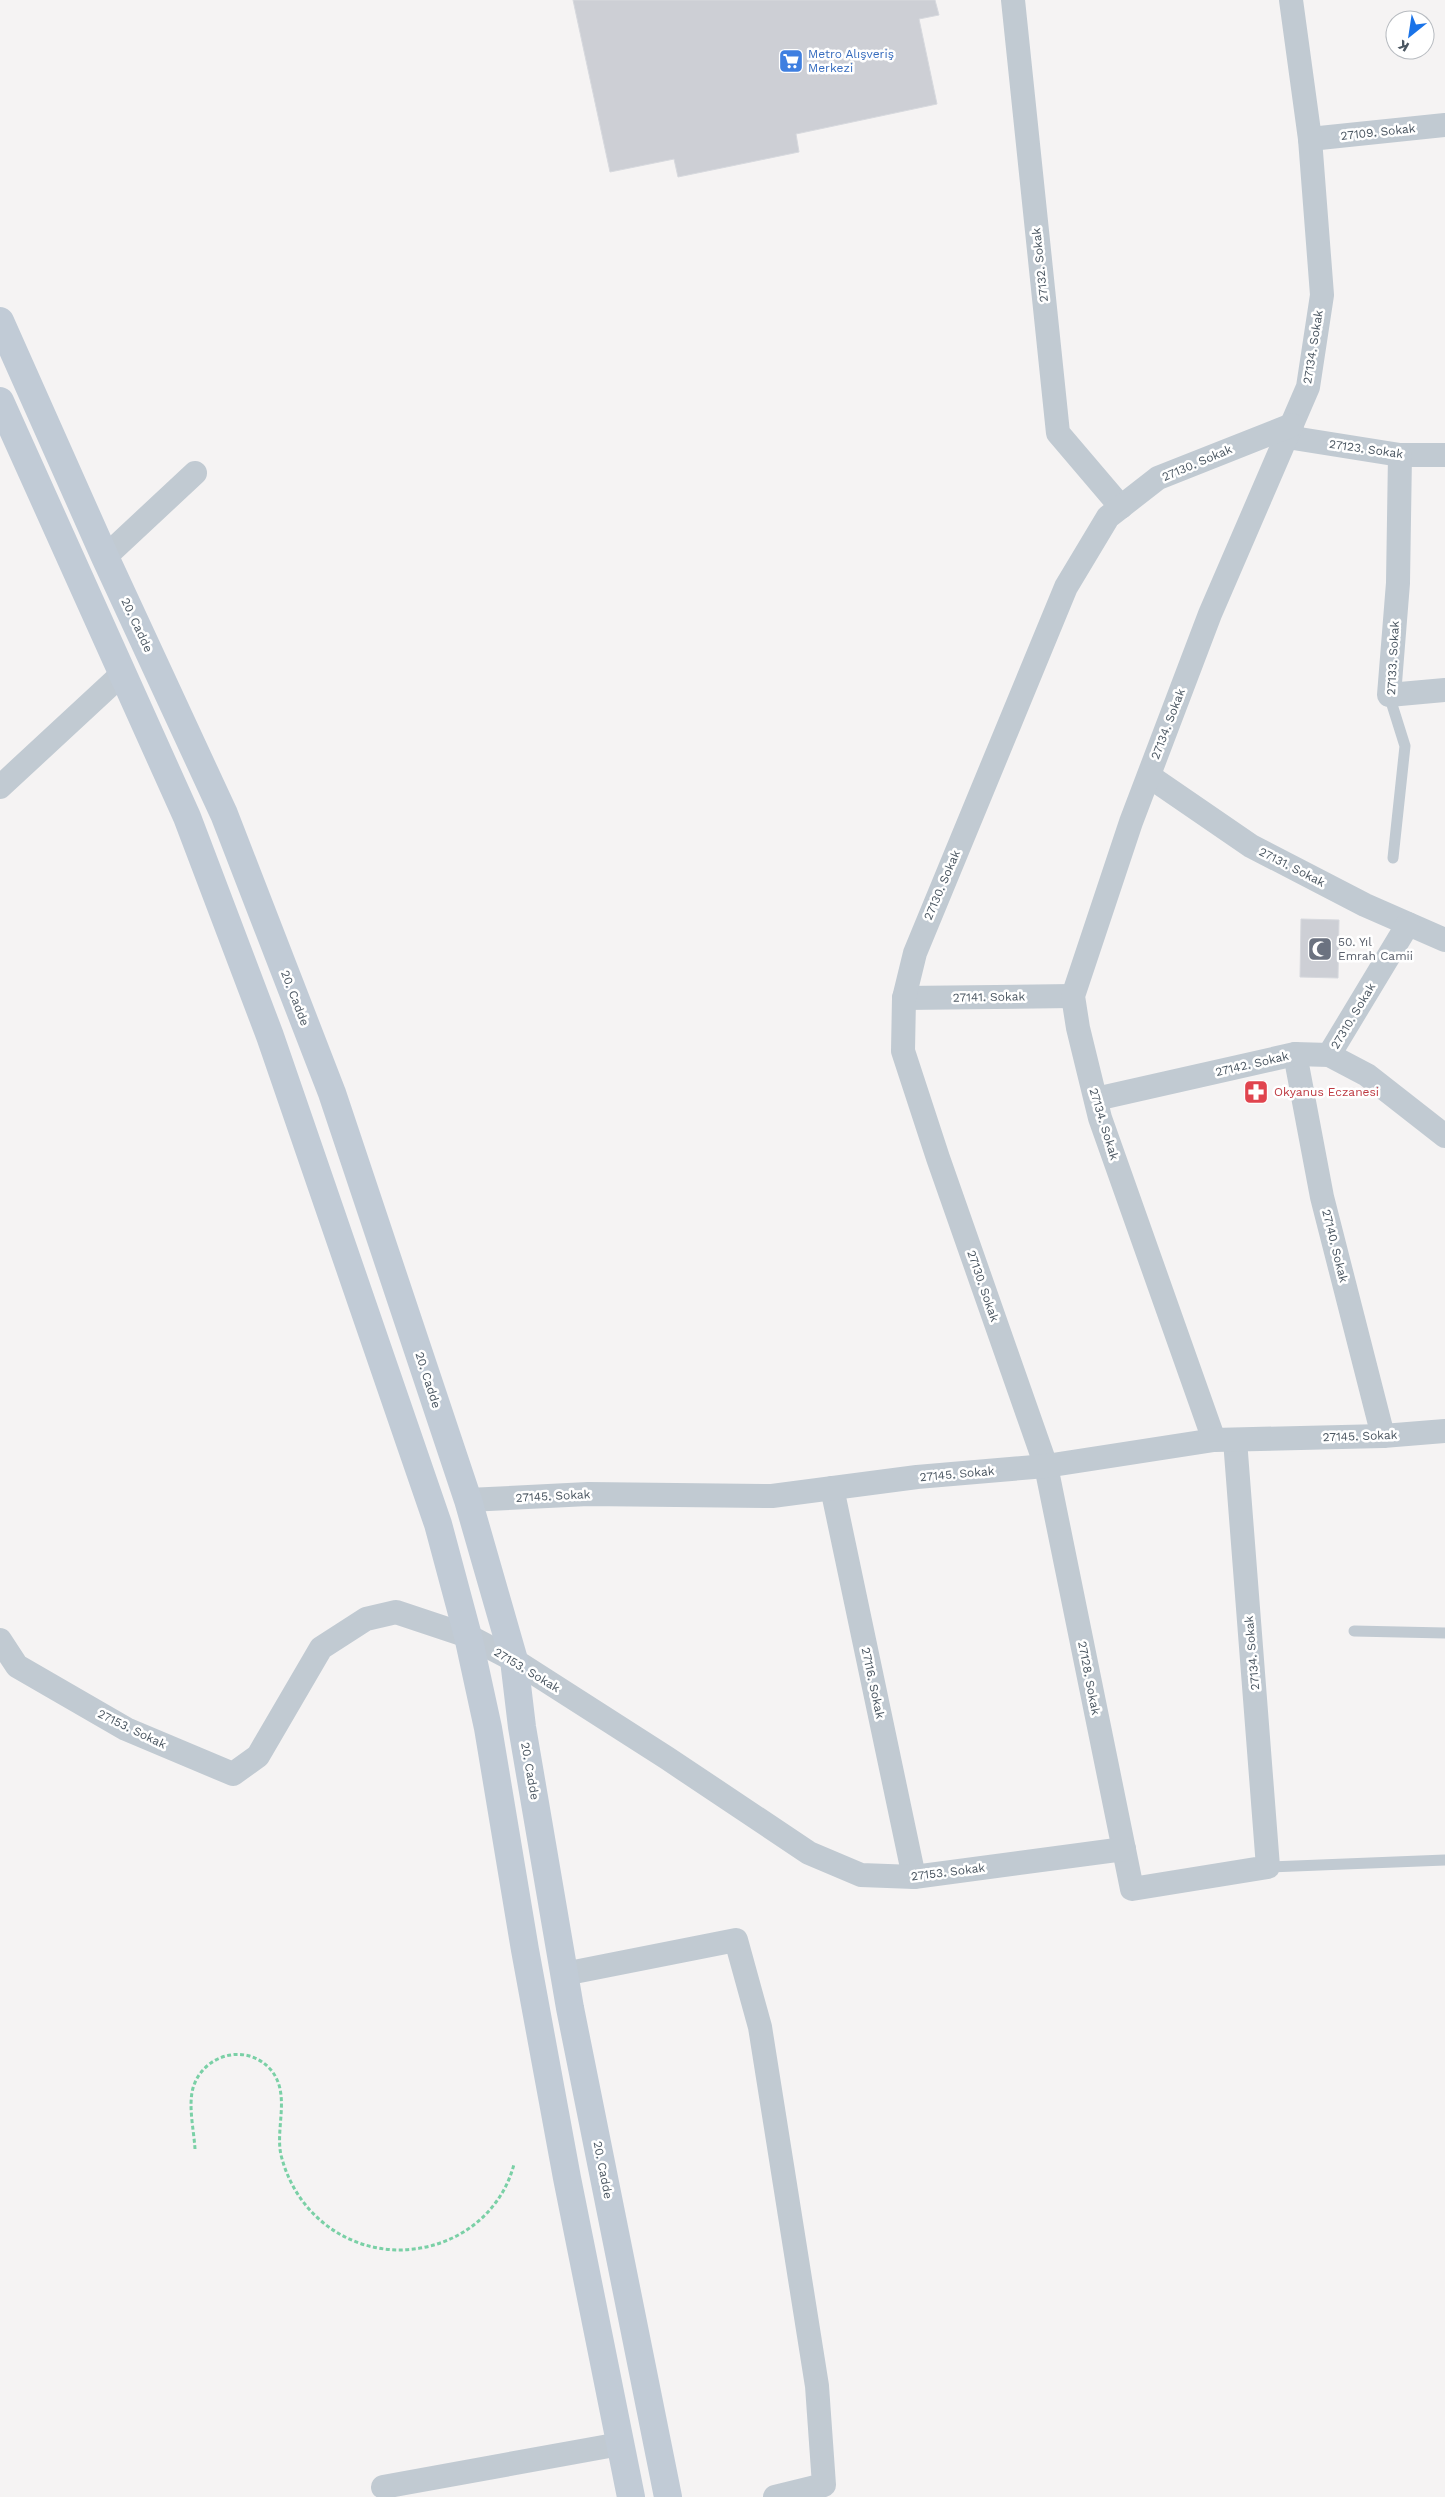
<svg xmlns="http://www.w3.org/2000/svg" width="1445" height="2497" font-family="'Work Sans',sans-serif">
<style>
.building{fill:#cdcfd5;stroke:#d7d9de}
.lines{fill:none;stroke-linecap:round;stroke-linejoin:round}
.path{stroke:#7ad0a6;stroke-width:3;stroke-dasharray:4 2.5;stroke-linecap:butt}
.lane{stroke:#c1cad2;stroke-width:11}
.street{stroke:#c1cad2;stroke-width:24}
.secondary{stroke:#c1cbd6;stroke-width:28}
.labels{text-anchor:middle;stroke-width:5;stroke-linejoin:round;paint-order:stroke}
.shop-label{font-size:12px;fill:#366cbe;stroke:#fff;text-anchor:start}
.street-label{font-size:12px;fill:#4a5661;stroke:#fff}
.worship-label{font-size:12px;fill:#5b616d;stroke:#fff;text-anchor:start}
.health-label{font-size:12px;fill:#be3a42;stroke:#fff;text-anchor:start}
</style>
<rect width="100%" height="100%" fill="#f5f3f3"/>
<g class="building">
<path d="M 573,0 L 935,0 L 939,15 L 919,19 L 937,104 L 796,134 L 799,152 L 678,177 L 674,159 L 610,172 Z"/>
<path d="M 1301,919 L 1339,920 L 1338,978 L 1300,977 Z"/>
</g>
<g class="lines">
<path class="path" d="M 195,2149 C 194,2131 188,2106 193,2088 C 203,2054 247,2042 271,2070 C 291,2094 275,2128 281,2155 C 299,2228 373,2268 443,2242 C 478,2229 505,2200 514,2164"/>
<g class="lane">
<path d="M 1389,695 L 1405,746 L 1393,858"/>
<path d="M 1354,1631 L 1445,1633"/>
<path d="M 1268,1867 L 1445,1860"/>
</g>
<g class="street">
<path d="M 1013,0 L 1058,433 L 1121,507"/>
<path d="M 1310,139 L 1445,125"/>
<path d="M 1287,437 L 1400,455 L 1445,455"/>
<path d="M 1400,455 L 1398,583 L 1389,695 L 1445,690"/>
<path d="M 105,557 L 195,473"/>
<path d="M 1149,776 L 1251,846 L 1365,905 L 1445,940"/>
<path d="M 0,787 L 122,674"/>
<path d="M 904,998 L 1073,996"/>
<path d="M 1295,1054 L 1322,1197 L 1383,1436"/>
<path d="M 1329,1055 L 1408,924"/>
<path d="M 1096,1099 L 1295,1054 L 1329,1055 L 1367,1075 L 1445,1136"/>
<path d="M 1214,1440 L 1100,1118 L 1078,1028 L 1073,996 L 1131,822 L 1210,614 L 1308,387 L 1322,295 L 1310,139 L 1291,0"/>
<path d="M 1235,1440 L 1268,1867 L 1132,1889 L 1046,1466 L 938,1158 L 903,1051 L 904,998 L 915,953 L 1066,587 L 1108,517 L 1158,478 L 1292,425"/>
<path d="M 832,1488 L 914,1877"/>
<path d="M 468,1500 L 588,1494 L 772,1496 L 917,1477 L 1046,1466 L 1214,1440 L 1383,1436 L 1445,1431"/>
<path d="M 0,1640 L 17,1666 L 126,1729 L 233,1774 L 258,1756 L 321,1648 L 366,1619 L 396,1612 L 468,1636 L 514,1660 L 667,1758 L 809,1853 L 861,1875 L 914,1877 L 1124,1849"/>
<path d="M 564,1974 L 736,1940 L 760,2027 L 817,2386 L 824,2485 L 775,2497"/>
<path d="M 383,2487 L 620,2444"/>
</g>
<g class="secondary">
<path d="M 0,321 L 105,557 L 224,814 L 332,1093 L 468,1500 L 514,1660 L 522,1727 L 570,2008 L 668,2497"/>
<path d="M 0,401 L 187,817 L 270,1036 L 438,1524 L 468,1636 L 488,1728 L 525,1950 L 567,2178 L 631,2497"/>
</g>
</g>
<defs>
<symbol id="supermarket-square" viewBox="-11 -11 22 22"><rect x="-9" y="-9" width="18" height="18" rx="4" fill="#3f7fe0" stroke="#fff"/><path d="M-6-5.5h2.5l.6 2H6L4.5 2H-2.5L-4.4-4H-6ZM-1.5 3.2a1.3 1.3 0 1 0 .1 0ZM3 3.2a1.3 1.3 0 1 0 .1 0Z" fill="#fff"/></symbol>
<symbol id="mosque-square" viewBox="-11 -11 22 22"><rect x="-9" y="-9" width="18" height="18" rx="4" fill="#6b7280" stroke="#fff"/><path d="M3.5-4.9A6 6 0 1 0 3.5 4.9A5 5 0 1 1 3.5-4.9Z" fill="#fff"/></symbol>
<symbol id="pharmacy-square" viewBox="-11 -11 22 22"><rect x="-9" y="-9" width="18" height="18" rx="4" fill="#e0444e" stroke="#fff"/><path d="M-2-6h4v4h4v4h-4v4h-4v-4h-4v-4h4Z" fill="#fff"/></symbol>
</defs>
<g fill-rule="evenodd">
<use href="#supermarket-square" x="777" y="47" width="28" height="28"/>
<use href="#mosque-square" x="1306" y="935" width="28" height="28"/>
<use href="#pharmacy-square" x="1242" y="1078" width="28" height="28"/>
</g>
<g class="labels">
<g class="shop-label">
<text x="808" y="58">Metro Alışveriş<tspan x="808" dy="14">Merkezi</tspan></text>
</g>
<g class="street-label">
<text transform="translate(1378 132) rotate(-6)" y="4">27109. Sokak</text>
<text transform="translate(1040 265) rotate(-96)" y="4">27132. Sokak</text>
<text transform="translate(1313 347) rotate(-81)" y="4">27134. Sokak</text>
<text transform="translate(1366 449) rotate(8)" y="4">27123. Sokak</text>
<text transform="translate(1197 463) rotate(-23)" y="4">27130. Sokak</text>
<text transform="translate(137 625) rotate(65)" y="4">20. Cadde</text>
<text transform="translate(1393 658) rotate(-87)" y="4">27133. Sokak</text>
<text transform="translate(1168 724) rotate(-69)" y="4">27134. Sokak</text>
<text transform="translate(1292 867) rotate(27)" y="4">27131. Sokak</text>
<text transform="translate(942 885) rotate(-67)" y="4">27130. Sokak</text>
<text transform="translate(989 997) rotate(-1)" y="4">27141. Sokak</text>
<text transform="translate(295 998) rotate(69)" y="4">20. Cadde</text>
<text transform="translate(1353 1016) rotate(-59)" y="4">27310. Sokak</text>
<text transform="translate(1252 1064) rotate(-13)" y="4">27142. Sokak</text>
<text transform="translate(1104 1124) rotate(73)" y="4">27134. Sokak</text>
<text transform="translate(1335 1246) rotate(76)" y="4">27140. Sokak</text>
<text transform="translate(983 1286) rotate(71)" y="4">27130. Sokak</text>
<text transform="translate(428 1380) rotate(72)" y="4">20. Cadde</text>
<text transform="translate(1360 1436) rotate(-2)" y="4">27145. Sokak</text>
<text transform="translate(957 1474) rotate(-5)" y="4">27145. Sokak</text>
<text transform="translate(553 1496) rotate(-3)" y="4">27145. Sokak</text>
<text transform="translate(1252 1653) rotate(-95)" y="4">27134. Sokak</text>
<text transform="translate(527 1670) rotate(31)" y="4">27153. Sokak</text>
<text transform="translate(1089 1678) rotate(79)" y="4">27128. Sokak</text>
<text transform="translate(873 1683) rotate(78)" y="4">27116. Sokak</text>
<text transform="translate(132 1729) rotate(26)" y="4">27153. Sokak</text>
<text transform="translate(530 1771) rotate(80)" y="4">20. Cadde</text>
<text transform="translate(948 1872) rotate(-7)" y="4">27153. Sokak</text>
<text transform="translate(603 2170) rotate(79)" y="4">20. Cadde</text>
</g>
<g class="worship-label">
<text x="1338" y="946">50. Yıl<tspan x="1338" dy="14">Emrah Camii</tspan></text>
</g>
<g class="health-label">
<text x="1274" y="1096">Okyanus Eczanesi</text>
</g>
</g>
<g transform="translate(1410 35) rotate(210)"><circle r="24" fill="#ffffff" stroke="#b7bbc0"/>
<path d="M0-4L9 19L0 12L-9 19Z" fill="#1a73e8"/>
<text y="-8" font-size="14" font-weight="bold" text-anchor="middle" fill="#4a5661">K</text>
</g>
</svg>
